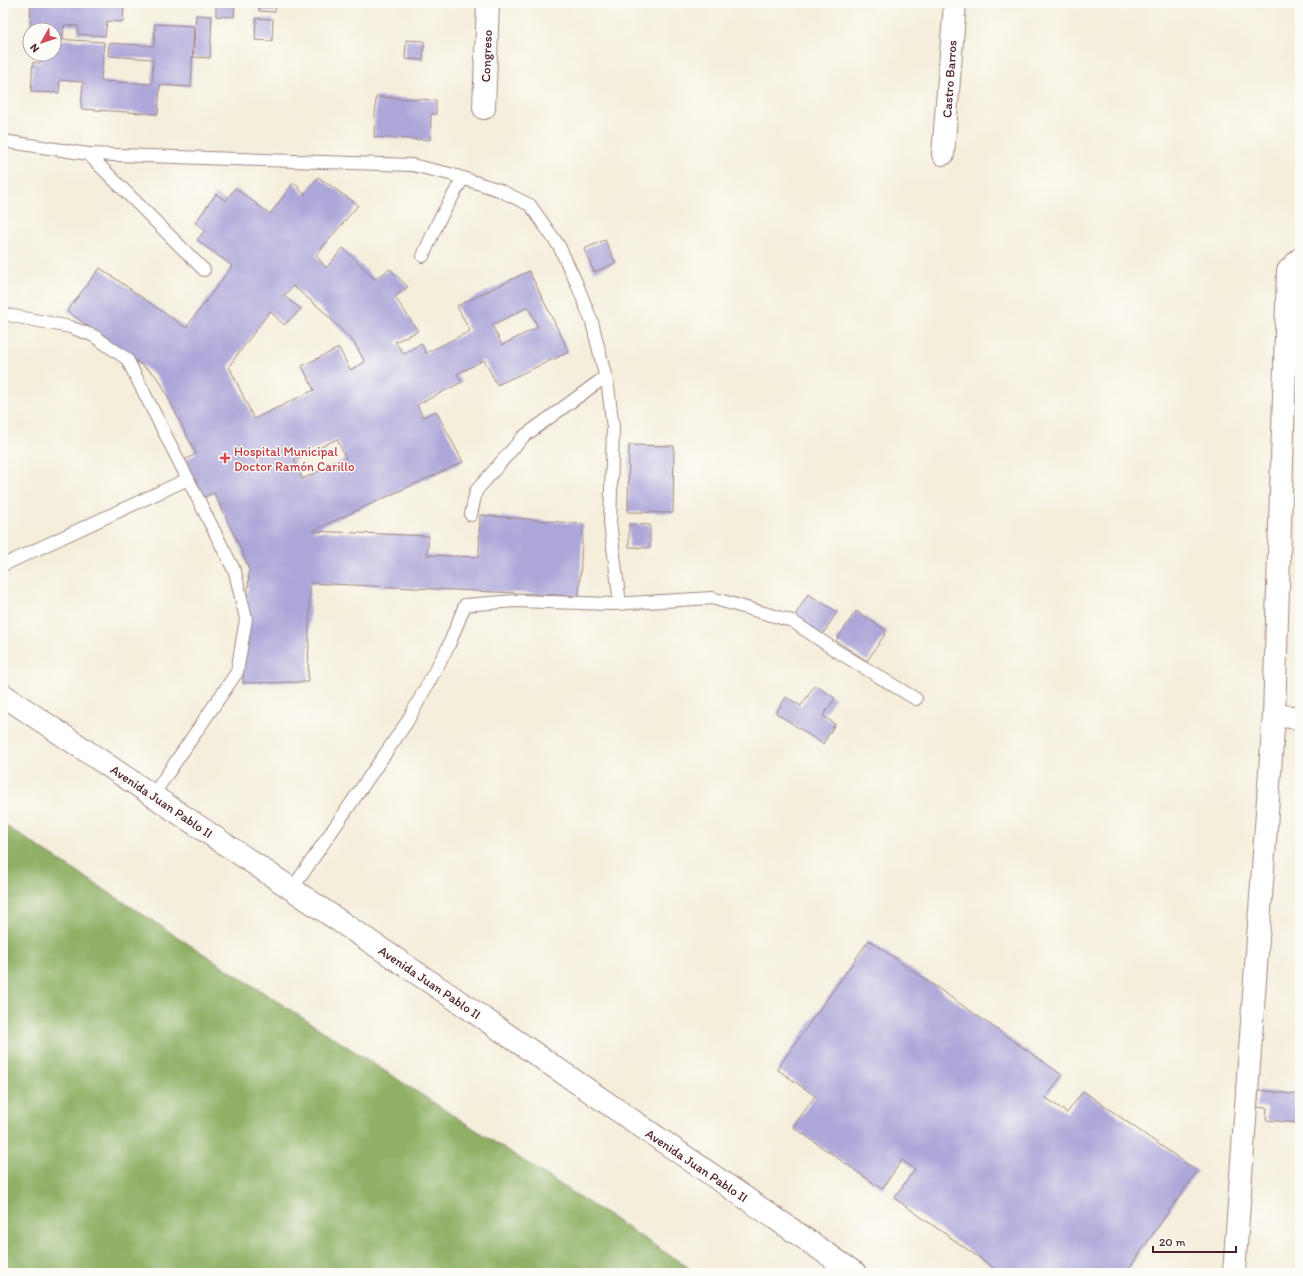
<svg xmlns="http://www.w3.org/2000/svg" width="1303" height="1276" font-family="Itim,sans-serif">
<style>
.forest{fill:#8fb065;stroke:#6c6848}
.building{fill:#ada7d9;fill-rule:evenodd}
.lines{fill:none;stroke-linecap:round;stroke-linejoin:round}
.lane-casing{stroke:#9f8683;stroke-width:14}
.street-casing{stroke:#9f8683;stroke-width:24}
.secondary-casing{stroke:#9f8683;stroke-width:24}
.lane{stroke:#fff;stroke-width:12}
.street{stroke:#fff;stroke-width:22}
.secondary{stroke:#fff;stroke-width:22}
.health-dot{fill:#e0444e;stroke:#fdfcf7;stroke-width:1.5}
.labels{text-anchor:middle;stroke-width:3;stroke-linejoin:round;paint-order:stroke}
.street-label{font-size:13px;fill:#4a1f2b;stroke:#fdfcf7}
.health-label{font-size:13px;fill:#be3a42;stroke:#fdfcf7;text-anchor:start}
</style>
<rect width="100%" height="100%" fill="#fdfcf7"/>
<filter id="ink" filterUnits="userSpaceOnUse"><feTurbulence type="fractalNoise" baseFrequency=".025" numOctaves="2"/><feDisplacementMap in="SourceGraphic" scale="8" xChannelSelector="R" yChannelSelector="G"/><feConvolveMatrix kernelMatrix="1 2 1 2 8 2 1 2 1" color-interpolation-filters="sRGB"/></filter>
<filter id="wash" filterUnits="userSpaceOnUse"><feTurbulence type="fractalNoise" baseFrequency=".012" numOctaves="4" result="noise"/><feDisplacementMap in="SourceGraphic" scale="16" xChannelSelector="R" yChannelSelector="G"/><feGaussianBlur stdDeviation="0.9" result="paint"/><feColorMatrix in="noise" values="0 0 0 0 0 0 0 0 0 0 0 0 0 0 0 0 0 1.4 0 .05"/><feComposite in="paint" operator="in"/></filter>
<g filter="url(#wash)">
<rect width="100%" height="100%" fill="#f4eedb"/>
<path class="forest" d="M 3,824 L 697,1273 L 3,1273 Z"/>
<g id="blocks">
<g class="building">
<path d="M 31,3 L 124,3 L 123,22 L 107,21 L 105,36 L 78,34 L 78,26 L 64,25 L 63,38 L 54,38 L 54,30 L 30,30 Z"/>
<path d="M 216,3 L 235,3 L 234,17 L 216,16 Z"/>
<path d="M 259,3 L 276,3 L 275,12 L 259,11 Z"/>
<path d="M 196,15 L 212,16 L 210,58 L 193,57 Z"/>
<path d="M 256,18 L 273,19 L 272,41 L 255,40 Z"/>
<path d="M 155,24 L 194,26 L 191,87 L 160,85 L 158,114 L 81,109 L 83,82 L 60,80 L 59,93 L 31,92 L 33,62 L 40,63 L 41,54 L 54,54 L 54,39 L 104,42 L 101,81 L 152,84 L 153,59 L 108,56 L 109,43 L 154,46 Z"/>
<path d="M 406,40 L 424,41 L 423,60 L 405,59 Z"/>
<path d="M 376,97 L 436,100 L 436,114 L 431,114 L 430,140 L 374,137 Z"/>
<path d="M 318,177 L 358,205 L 316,255 L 326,268 L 343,248 L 375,279 L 390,269 L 408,287 L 395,297 L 418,331 L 395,342 L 404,354 L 421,343 L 426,353 L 470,331 L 457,306 L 529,271 L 569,352 L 497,385 L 484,360 L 457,374 L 462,382 L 417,405 L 423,417 L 436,411 L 463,462 L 312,531 L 429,536 L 427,555 L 479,557 L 480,515 L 583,524 L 579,596 L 310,583 L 308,682 L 243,683 L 249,570 L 242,551 L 214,493 L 202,498 L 184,460 L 196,454 L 161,383 L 154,374 L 67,311 L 100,268 L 186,328 L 232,266 L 197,240 L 205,230 L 195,223 L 216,194 L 226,201 L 235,188 L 270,214 L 294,182 L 304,195 ZM 293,286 L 321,309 L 355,344 L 365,362 L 350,370 L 339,348 L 302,366 L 314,390 L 254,419 L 229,366 L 270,311 L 284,325 L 301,309 L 284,296 ZM 528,307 L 538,327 L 502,345 L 492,325 ZM 337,439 L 346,459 L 302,479 L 294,460 Z"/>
<path d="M 605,240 L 616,263 L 594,272 L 584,249 Z"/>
<path d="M 629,445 L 674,446 L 673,513 L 628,512 Z"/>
<path d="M 629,524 L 650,525 L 650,548 L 629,547 Z"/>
<path d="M 808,594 L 837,612 L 821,637 L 793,619 Z"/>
<path d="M 856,611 L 887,631 L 867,661 L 836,641 Z"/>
<path d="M 815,685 L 835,698 L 823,716 L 835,724 L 823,744 L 776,713 L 786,697 L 801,706 Z"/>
<path d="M 869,940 L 1062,1075 L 1046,1098 L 1067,1113 L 1083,1091 L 1197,1171 L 1126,1273 L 1073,1273 L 1071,1271 L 1069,1273 L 1001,1273 L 894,1198 L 915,1169 L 902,1160 L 882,1189 L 793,1127 L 815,1096 L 777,1069 Z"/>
<path d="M 1259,1090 L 1300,1095 L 1300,1123 L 1266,1120 L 1267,1108 L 1257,1107 Z"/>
</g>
</g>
</g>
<g filter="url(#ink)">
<use href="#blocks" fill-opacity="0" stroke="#9f8683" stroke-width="1"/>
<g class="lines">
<defs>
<g id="lane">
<path d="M 3,141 L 88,154 L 204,270"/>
<path d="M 88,154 L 412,165 L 450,174 L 499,190 L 530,205 L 559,246 L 576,282 L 592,322 L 608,387 L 613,428 L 610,522 L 620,604"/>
<path d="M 423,256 L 438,222 L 463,178"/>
<path d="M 3,314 L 70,327 L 94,336 L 127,359 L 235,572 L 246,619 L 237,672 L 153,795"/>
<path d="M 471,515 L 476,491 L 523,437 L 605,377"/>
<path d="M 3,565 L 188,479"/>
<path d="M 292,889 L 407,722 L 448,647 L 465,605 L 515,601 L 613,604 L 712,598 L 792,621 L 835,650 L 916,699"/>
</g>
<g id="street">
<path d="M 484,108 L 488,3"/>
<path d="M 943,154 L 955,3"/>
<path d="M 1274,715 L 1300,718"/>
<path d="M 1234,1273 L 1274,715 L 1288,271 L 1300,259"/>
</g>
<path id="secondary" d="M 3,695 L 445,992 L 855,1273"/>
</defs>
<use href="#lane" class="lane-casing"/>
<use href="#street" class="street-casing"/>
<use href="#secondary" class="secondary-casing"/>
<use href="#lane" class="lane"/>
<use href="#street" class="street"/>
<use href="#secondary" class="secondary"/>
</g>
</g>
<path class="health-dot" d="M223 452h4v4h4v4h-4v4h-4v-4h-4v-4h4z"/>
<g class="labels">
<g class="street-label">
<text transform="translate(486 56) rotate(-88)" y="5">Congreso</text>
<text transform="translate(949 79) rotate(-86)" y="5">Castro Barros</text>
<text transform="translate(162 801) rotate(34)" y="5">Avenida Juan Pablo II</text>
<text transform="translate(430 982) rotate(34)" y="5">Avenida Juan Pablo II</text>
<text transform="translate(697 1165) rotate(34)" y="5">Avenida Juan Pablo II</text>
</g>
<g class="health-label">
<text x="234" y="456">Hospital Municipal<tspan x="234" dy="15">Doctor Ramón Carillo</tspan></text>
</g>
</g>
<rect width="1303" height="1276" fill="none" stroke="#fdfcf7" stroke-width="16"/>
<g transform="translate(42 42) rotate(231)"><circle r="19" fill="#fdfcf7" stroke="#b5a4a5"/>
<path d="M0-3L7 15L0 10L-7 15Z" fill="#d1495b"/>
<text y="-6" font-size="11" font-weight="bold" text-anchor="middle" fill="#4a1f2b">N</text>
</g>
<path d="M1153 1246v6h83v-6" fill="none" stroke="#4a1f2b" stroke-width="2"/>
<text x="1159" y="1246" font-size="12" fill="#4a1f2b" stroke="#fdfcf7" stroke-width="3" paint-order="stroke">20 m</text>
</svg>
